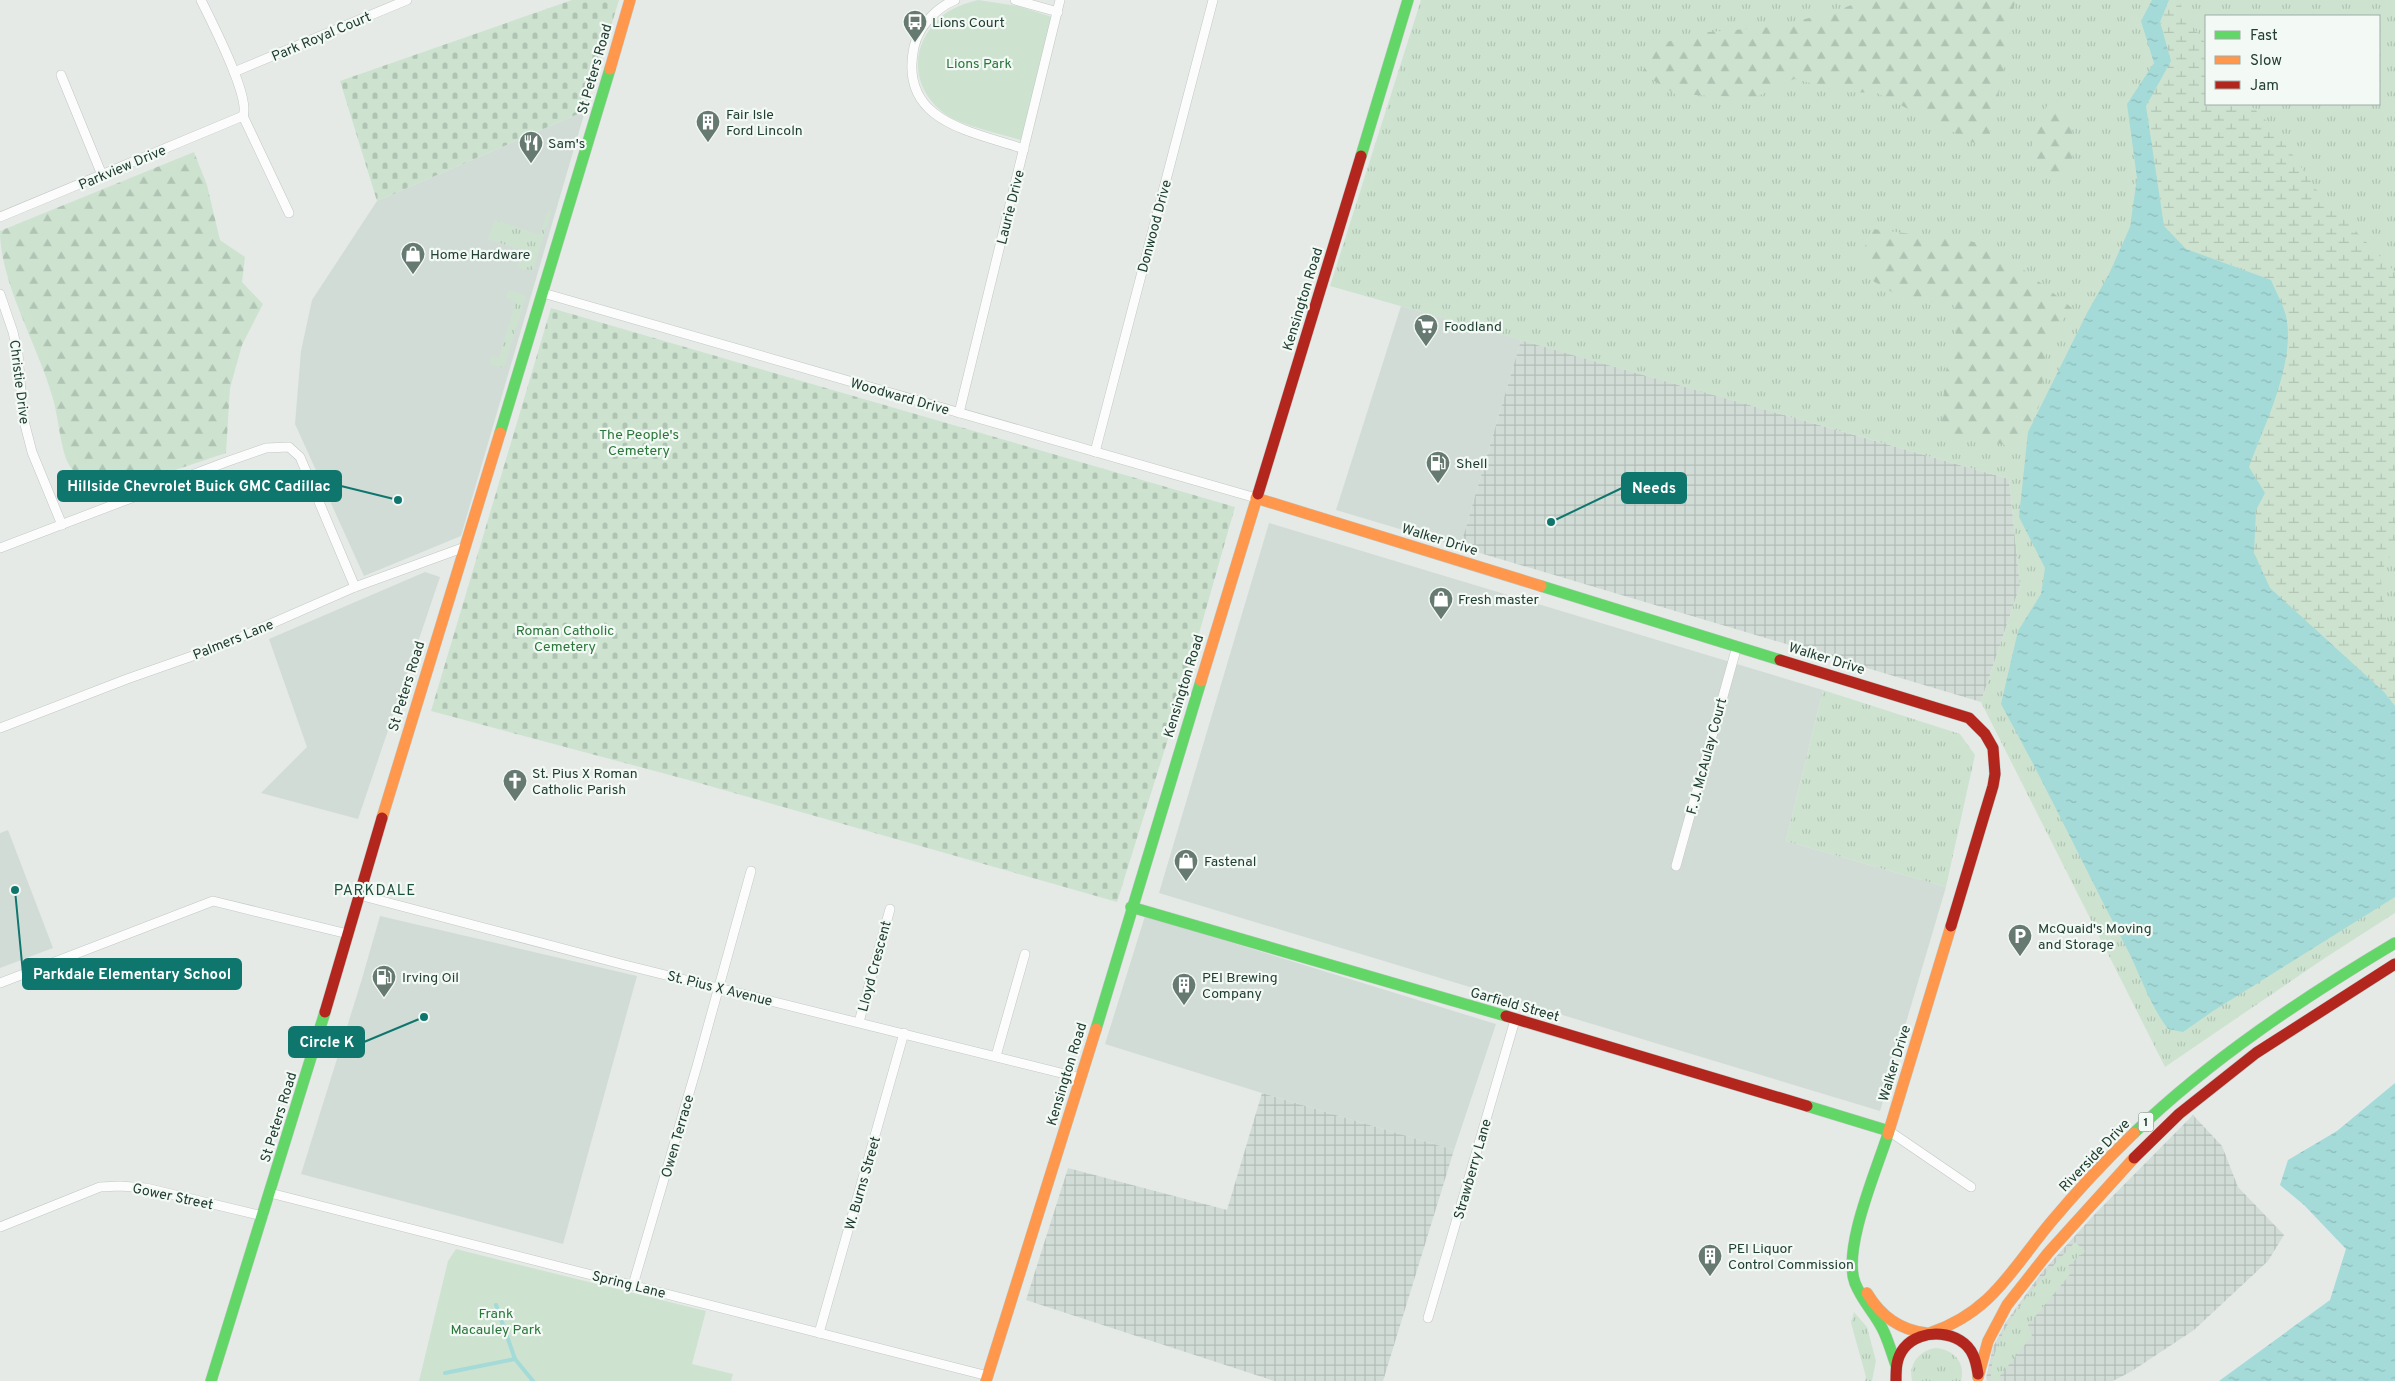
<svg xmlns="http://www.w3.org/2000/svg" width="2395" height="1381" font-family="Overpass,sans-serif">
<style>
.built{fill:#d2dcd6}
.industrial{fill:url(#industrial-grid)}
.grass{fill:url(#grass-tufts);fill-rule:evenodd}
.forest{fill:url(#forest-firs)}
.wetland{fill:url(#wetland-marsh)}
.cemetery{fill:url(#cemetery-stones)}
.green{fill:#cde3d0}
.water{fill:url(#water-ripples)}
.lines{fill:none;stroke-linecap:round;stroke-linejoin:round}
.stream{stroke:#a4dad8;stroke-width:4}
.street-casing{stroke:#c2c7c4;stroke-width:10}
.fast-casing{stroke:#c0c8c4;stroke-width:12}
.slow-casing{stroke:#c0c8c4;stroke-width:12}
.jam-casing{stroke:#c0c8c4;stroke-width:12}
.street{stroke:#fbfcfb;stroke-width:9}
.fast{stroke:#63d668;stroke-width:11}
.slow{stroke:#ff974d;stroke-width:11}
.jam{stroke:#b3261e;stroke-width:11}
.labels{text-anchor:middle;stroke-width:4.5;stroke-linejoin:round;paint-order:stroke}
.shield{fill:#f3f9f5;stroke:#60766c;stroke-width:1}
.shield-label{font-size:12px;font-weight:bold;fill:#213e32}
.poi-label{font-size:14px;fill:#213e32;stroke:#f3f9f5;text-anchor:start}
.street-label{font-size:14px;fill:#213e32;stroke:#f3f9f5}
.park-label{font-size:14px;fill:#2a763b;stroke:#f3f9f5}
.neighbourhood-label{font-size:15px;letter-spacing:1px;fill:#1d513b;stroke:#f3f9f5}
.leader{fill:none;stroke:#0f766e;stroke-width:2}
.callout-dot{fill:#0f766e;stroke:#f3f9f5;stroke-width:2}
.callout{fill:#0f766e;stroke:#0f766e;stroke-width:2}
.callout-label{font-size:15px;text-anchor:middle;font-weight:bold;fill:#fff}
</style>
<defs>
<pattern id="industrial-grid" width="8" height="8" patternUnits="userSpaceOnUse" patternTransform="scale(1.25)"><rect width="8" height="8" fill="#d2dcd6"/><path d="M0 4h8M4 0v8" fill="none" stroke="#b4beb8"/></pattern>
<pattern id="grass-tufts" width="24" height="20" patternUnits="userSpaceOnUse" patternTransform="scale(1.25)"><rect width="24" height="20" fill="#cde3d0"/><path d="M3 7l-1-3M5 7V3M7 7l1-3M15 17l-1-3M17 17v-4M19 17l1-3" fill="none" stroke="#b0c4b3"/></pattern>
<pattern id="forest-firs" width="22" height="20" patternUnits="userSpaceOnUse" patternTransform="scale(1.25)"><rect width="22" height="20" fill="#cde3d0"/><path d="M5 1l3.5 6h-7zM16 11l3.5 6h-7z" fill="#b0c4b3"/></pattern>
<pattern id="wetland-marsh" width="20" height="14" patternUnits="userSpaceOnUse" patternTransform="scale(1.25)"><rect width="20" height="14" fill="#cde3d0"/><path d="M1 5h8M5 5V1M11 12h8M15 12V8" fill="none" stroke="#b0c4b3"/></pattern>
<pattern id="cemetery-stones" width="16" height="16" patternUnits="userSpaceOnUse" patternTransform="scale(1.25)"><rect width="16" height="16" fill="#cde3d0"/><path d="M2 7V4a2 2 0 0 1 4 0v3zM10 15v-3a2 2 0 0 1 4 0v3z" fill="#b0c4b3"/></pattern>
<pattern id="water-ripples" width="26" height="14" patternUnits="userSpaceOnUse" patternTransform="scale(1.25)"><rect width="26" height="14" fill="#a4dad8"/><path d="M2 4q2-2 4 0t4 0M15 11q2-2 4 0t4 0" fill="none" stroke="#8dbcba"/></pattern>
</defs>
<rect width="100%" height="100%" fill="#e5eae7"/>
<g class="built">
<path d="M 585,111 L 461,536 L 364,576 L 295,424 L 301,351 L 312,300 L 377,201 Z"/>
<path d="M 1401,306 L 1521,340 L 1460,547 L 1336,510 Z"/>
<path d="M 1269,523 L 1823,690 L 1786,841 L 1946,887 L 1880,1111 L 1159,893 Z"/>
<path d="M 425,572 L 440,577 L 358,819 L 261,793 L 307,747 L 269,639 Z"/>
<path d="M 8,830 L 53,948 L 0,968 L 0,833 Z"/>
<path d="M 380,916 L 637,976 L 563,1244 L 301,1174 L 361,982 Z"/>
<path d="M 1145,916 L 1496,1024 L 1454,1150 L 1262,1093 L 1105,1044 Z"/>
</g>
<g class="industrial">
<path d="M 1521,340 L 2009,479 L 2020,586 L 1981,702 L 1460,547 Z"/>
<path d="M 1262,1093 L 1454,1150 L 1383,1381 L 1274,1381 L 1026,1300 L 1068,1168 L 1227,1210 Z"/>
<path d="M 2193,1115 L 2222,1146 L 2238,1187 L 2284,1235 L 2268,1261 L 2194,1330 L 2132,1371 L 2113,1381 L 1987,1381 L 1986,1378 L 1993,1347 L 2006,1322 L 2042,1272 L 2093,1216 Z"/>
</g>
<g class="grass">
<path d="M 1421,0 L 2395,0 L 2395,913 L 2325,958 L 2165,1067 L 1981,702 L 2020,586 L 2009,479 L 1330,286 ZM 2206,16 L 2379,16 L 2379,104 L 2206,104 Z"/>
<path d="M 548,211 L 551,212 L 533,270 L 521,269 L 518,266 L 522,250 L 488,239 L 495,220 L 540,235 Z"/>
<path d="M 509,290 L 526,296 L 504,367 L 495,366 L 490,363 L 492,356 L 499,358 L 516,302 L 506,298 Z"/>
<path d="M 1823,690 L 1960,734 L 1975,755 L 1946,887 L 1786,841 Z"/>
<path d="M 2075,1242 L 2085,1251 L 2068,1266 L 2071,1273 L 2028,1325 L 2032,1336 L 1999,1377 L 2001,1381 L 1991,1381 C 1989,1329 2043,1278 2075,1242 Z"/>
<path d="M 1854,1312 L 1867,1327 L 1876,1361 L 1872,1381 L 1865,1381 L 1866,1377 L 1851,1323 Z"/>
<path d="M 1935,1348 C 1953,1349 1966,1362 1961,1381 L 1912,1381 C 1908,1364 1919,1351 1935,1348 Z"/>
</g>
<g class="forest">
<path d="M 1864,0 L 2015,0 L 2003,75 L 1986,149 L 1877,93 L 1849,92 L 1794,79 L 1754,98 L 1675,94 L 1642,73 L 1657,45 L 1697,33 L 1771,27 L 1831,13 Z"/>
<path d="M 2051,97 C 2076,122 2081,149 2063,180 C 2038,169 2032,160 2032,132 L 2038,126 Z"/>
<path d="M 194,152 L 207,185 L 220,240 L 245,257 L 242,282 L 263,304 L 242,345 L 230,388 L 226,453 L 100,495 C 92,487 72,472 68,463 C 61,450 58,416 53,399 C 39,347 0,284 0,231 Z"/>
<path d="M 1873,229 L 1981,243 L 2024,270 L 2072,308 C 2065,318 2051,332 2048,344 C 2037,389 2051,411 2012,447 L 1966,435 L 1941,439 L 1945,374 L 1956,337 L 1953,298 L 1914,305 L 1873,281 L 1860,257 Z"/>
</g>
<path class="wetland" d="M 2169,0 L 2179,0 L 2185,16 L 2206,44 L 2206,104 L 2249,104 L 2275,129 L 2318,192 L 2395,272 L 2395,548 L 2380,573 L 2389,641 L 2395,648 L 2395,706 L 2384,692 L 2270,588 L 2254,553 L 2256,510 L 2265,493 L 2249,467 L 2277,388 L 2289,348 L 2247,270 L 2186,249 L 2164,226 L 2146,106 L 2171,61 L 2160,22 Z"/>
<g class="cemetery">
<path d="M 572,0 L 619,0 L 585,111 L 377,201 L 340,81 Z"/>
<path d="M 551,308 L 1235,507 L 1179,704 L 1117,902 L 692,781 L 431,711 Z"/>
</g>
<g class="green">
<path d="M 978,0 L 1018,6 L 1052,17 L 1021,140 C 1003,135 961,125 948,116 C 912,92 907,48 940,18 C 950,8 964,4 978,0 Z"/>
<path d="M 456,1249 L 706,1311 L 692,1364 L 733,1374 L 731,1381 L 419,1381 L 448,1261 Z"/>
</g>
<g class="water">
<path d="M 2152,0 L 2169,0 L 2160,22 L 2171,61 L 2146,106 L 2164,226 L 2186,249 L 2271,280 C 2276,292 2283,304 2286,316 C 2296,362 2265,423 2249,467 L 2265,493 L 2256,510 L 2254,553 L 2270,588 L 2384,692 L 2395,706 L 2395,897 L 2213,1011 L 2183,1032 L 2168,1029 C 2149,1004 2140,973 2125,945 C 2083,865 2045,783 2001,704 L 2018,631 L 2041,594 L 2045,568 L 2019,517 L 2028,432 L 2087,313 L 2109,274 L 2130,227 L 2137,178 L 2127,104 L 2154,63 L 2141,21 Z"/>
<path d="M 2395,1083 L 2395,1381 L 2219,1381 L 2330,1300 L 2346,1249 L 2304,1205 L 2280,1185 L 2288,1160 L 2337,1131 Z"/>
</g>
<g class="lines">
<g class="stream">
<path d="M 496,1305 L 515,1359"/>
<path d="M 445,1373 L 515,1359 L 533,1381"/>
</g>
<defs>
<g id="street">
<path d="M 201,0 C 211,21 251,97 243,116"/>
<path d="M 955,0 C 936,8 919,26 914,47 C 898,122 971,131 1024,149"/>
<path d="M 1015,0 L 1058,12"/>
<path d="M 234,72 L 407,0"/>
<path d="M 61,75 L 102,175"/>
<path d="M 243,116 L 289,213"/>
<path d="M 0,217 L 243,116"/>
<path d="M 543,293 L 1256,498"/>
<path d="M 0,294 L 13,332 L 18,354 L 23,417 L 32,452 L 62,525"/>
<path d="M 959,413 L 1060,0"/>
<path d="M 1095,452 L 1213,0"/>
<path d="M 0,548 L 226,462 L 266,448 L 289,447 L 300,457 L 355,587"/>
<path d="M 0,728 L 127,679 L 218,647 L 355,587 L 465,547"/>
<path d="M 1676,866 L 1737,646"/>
<path d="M 359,895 L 625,965 L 1081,1078"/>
<path d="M 0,983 L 213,901 L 348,934"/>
<path d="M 859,1022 L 890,909"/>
<path d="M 996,1056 L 1025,954"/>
<path d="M 1889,1131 L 1971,1187"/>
<path d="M 270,1193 L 988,1376"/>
<path d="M 0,1227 L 100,1187 L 120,1186 L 146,1188 L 263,1216"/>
<path d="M 633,1285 L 697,1066 L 751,871"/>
<path d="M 1428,1318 L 1515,1020"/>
<path d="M 819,1333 L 904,1033"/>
</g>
<g id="fast">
<path d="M 1361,156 L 1408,0"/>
<path d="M 500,433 L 610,69"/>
<path d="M 1541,586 L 1780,660"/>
<path d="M 1131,907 L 1506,1016"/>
<path d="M 1096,1029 L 1201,681"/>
<path d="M 1807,1106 L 1889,1131"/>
<path d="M 2134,1133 C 2212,1058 2303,998 2395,943"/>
<path d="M 1888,1134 C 1877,1169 1842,1249 1855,1283 C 1863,1303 1876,1314 1884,1332 C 1889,1343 1892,1354 1896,1365"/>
<path d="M 211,1381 L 325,1012"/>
</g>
<g id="slow">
<path d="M 610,69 L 630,0"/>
<path d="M 1256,498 L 1541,586"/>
<path d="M 1201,681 L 1258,494"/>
<path d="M 382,818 L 500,433"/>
<path d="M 1888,1134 L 1951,926"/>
<path d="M 1867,1293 C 1880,1315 1900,1330 1926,1333"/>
<path d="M 1930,1333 C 1992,1312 2011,1270 2051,1222 C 2077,1191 2105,1161 2134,1133"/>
<path d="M 1978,1377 L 1988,1341 L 2007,1305 L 2048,1253 L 2134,1158"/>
<path d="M 986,1381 L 1096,1029"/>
</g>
<g id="jam">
<path d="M 1258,494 L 1361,156"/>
<path d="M 1780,660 L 1969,718 L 1985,734 L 1993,748 L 1995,774 L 1993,786 L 1951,926"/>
<path d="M 325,1012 L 382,818"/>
<path d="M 1506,1016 L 1807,1106"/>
<path d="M 2134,1158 L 2179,1114 L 2256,1053 L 2395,964"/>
<path d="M 1896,1381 C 1896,1369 1896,1358 1904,1348 C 1921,1327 1962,1330 1973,1355 C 1976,1361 1977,1368 1978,1374"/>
</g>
</defs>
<use href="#street" class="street-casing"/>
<use href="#fast" class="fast-casing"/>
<use href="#slow" class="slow-casing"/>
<use href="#jam" class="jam-casing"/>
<use href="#street" class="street"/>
<use href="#fast" class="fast"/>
<use href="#slow" class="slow"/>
<use href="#jam" class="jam"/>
</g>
<defs>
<symbol id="bus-pin" viewBox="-11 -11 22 30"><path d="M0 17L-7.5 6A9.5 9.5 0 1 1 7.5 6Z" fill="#667a71" stroke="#f3f9f5"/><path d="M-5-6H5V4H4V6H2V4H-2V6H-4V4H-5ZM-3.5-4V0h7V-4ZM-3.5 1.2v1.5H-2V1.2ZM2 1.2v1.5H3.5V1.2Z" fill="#fff"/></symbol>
<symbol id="building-pin" viewBox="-11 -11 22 30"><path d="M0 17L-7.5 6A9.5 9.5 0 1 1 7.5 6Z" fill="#667a71" stroke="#f3f9f5"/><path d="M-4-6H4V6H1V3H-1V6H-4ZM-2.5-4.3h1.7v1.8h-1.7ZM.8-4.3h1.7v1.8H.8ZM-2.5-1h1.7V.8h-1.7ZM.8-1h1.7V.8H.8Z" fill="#fff"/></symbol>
<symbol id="restaurant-pin" viewBox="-11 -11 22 30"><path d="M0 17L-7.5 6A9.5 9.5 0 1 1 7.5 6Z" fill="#667a71" stroke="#f3f9f5"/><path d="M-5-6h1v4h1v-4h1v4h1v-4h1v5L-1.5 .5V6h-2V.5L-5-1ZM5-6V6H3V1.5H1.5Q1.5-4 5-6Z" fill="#fff"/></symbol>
<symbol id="shop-pin" viewBox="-11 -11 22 30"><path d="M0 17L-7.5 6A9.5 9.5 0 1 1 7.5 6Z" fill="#667a71" stroke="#f3f9f5"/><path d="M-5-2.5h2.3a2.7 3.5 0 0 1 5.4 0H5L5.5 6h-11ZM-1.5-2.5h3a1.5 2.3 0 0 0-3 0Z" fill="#fff"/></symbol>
<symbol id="supermarket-pin" viewBox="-11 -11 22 30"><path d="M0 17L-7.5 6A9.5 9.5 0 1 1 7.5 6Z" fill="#667a71" stroke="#f3f9f5"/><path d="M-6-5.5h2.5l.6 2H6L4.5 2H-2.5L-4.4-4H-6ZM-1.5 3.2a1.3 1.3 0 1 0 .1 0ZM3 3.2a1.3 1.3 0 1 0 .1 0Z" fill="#fff"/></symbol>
<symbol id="fuel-pin" viewBox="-11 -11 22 30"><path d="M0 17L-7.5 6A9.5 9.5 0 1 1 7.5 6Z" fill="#667a71" stroke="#f3f9f5"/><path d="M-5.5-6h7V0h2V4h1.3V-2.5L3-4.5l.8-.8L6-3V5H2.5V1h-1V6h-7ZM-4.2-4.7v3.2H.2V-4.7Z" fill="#fff"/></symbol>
<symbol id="church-pin" viewBox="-11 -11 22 30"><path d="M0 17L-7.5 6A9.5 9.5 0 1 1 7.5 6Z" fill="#667a71" stroke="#f3f9f5"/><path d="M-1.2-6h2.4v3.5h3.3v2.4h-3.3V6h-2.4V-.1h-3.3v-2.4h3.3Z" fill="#fff"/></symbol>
<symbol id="parking-pin" viewBox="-11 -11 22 30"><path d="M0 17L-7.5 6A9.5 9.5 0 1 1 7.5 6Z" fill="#667a71" stroke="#f3f9f5"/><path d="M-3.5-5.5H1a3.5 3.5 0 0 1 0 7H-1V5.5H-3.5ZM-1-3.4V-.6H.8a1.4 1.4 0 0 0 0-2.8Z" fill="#fff"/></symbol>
</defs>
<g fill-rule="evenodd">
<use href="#bus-pin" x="901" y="8" width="28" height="38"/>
<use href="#building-pin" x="694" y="108" width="28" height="38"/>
<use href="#restaurant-pin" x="517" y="129" width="28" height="38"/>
<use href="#shop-pin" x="399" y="240" width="28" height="38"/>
<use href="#supermarket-pin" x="1412" y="312" width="28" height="38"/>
<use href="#fuel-pin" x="1424" y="449" width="28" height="38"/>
<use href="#shop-pin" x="1427" y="585" width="28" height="38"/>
<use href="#church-pin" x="501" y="767" width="28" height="38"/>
<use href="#shop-pin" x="1172" y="847" width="28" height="38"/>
<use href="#parking-pin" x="2006" y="922" width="28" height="38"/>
<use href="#fuel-pin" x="370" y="963" width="28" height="38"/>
<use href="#building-pin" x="1170" y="971" width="28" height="38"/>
<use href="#building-pin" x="1696" y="1242" width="28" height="38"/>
</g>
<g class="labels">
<rect class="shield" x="2138.5" y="1112.5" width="15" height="19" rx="4"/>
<g class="shield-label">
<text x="2146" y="1126">1</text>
</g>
<g class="poi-label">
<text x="932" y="27">Lions Court</text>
<text x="726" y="119">Fair Isle<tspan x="726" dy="16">Ford Lincoln</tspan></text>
<text x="548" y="148">Sam's</text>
<text x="430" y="259">Home Hardware</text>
<text x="1444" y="331">Foodland</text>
<text x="1456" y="468">Shell</text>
<text x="1458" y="604">Fresh master</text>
<text x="532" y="778">St. Pius X Roman<tspan x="532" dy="16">Catholic Parish</tspan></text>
<text x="1204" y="866">Fastenal</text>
<text x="2038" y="933">McQuaid's Moving<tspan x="2038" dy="16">and Storage</tspan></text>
<text x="402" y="982">Irving Oil</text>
<text x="1202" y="982">PEI Brewing<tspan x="1202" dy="16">Company</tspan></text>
<text x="1728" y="1253">PEI Liquor<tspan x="1728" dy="16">Control Commission</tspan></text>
</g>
<g class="street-label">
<text transform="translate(321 36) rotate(-23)" y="5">Park Royal Court</text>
<text transform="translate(594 69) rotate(-74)" y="5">St Peters Road</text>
<text transform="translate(122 167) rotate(-23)" y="5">Parkview Drive</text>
<text transform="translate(1010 207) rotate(-76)" y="5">Laurie Drive</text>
<text transform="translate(1154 226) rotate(-75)" y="5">Donwood Drive</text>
<text transform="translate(1302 299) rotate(-73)" y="5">Kensington Road</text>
<text transform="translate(20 382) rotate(83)" y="5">Christie Drive</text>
<text transform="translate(900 396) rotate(16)" y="5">Woodward Drive</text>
<text transform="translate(1440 539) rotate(17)" y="5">Walker Drive</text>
<text transform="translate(233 639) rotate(-22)" y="5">Palmers Lane</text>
<text transform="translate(1827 658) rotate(17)" y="5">Walker Drive</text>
<text transform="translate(406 686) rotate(-73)" y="5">St Peters Road</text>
<text transform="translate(1183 686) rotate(-73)" y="5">Kensington Road</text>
<text transform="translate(1706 756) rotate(-75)" y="5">F. J. McAulay Court</text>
<text transform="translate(874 966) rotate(-75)" y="5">Lloyd Crescent</text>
<text transform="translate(720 988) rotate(14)" y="5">St. Pius X Avenue</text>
<text transform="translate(1515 1004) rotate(16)" y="5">Garfield Street</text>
<text transform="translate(1894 1063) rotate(-73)" y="5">Walker Drive</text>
<text transform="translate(1066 1074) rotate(-73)" y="5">Kensington Road</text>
<text transform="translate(278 1117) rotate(-73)" y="5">St Peters Road</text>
<text transform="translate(677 1136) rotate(-74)" y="5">Owen Terrace</text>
<text transform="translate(2094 1155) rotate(-46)" y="5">Riverside Drive</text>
<text transform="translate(1472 1169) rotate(-74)" y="5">Strawberry Lane</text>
<text transform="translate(862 1183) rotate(-74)" y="5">W. Burns Street</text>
<text transform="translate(173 1196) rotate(12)" y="5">Gower Street</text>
<text transform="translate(629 1284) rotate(14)" y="5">Spring Lane</text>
</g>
<g class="park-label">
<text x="979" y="68">Lions Park</text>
<text x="639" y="439">The People's<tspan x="639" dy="16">Cemetery</tspan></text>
<text x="565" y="635">Roman Catholic<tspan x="565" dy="16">Cemetery</tspan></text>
<text x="496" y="1318">Frank<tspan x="496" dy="16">Macauley Park</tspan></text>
</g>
<g class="neighbourhood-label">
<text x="375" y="895">PARKDALE</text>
</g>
</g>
<path class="leader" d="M398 500L341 486M1551 522L1622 488M15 890L23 974M424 1017L364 1042"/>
<g class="callout-dot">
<circle cx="398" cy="500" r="5"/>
<circle cx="1551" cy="522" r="5"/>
<circle cx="15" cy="890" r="5"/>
<circle cx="424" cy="1017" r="5"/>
</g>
<g class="callout">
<rect x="58" y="471" width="283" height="30" rx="5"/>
<rect x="1622" y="473" width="64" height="30" rx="5"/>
<rect x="23" y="959" width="218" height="30" rx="5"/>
<rect x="289" y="1027" width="75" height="30" rx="5"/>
</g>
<g class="callout-label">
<text x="199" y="491">Hillside Chevrolet Buick GMC Cadillac</text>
<text x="1654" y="493">Needs</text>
<text x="132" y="979">Parkdale Elementary School</text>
<text x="327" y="1047">Circle K</text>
</g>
<rect x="2205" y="15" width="175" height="90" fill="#f3f9f5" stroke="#9faea7"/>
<rect x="2215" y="31" width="25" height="8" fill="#63d668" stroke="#9faea7"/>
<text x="2250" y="40" font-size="15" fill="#213e32">Fast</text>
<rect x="2215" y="56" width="25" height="8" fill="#ff974d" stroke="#9faea7"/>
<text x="2250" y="65" font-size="15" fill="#213e32">Slow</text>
<rect x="2215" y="81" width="25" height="8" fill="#b3261e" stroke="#9faea7"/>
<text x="2250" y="90" font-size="15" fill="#213e32">Jam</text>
</svg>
